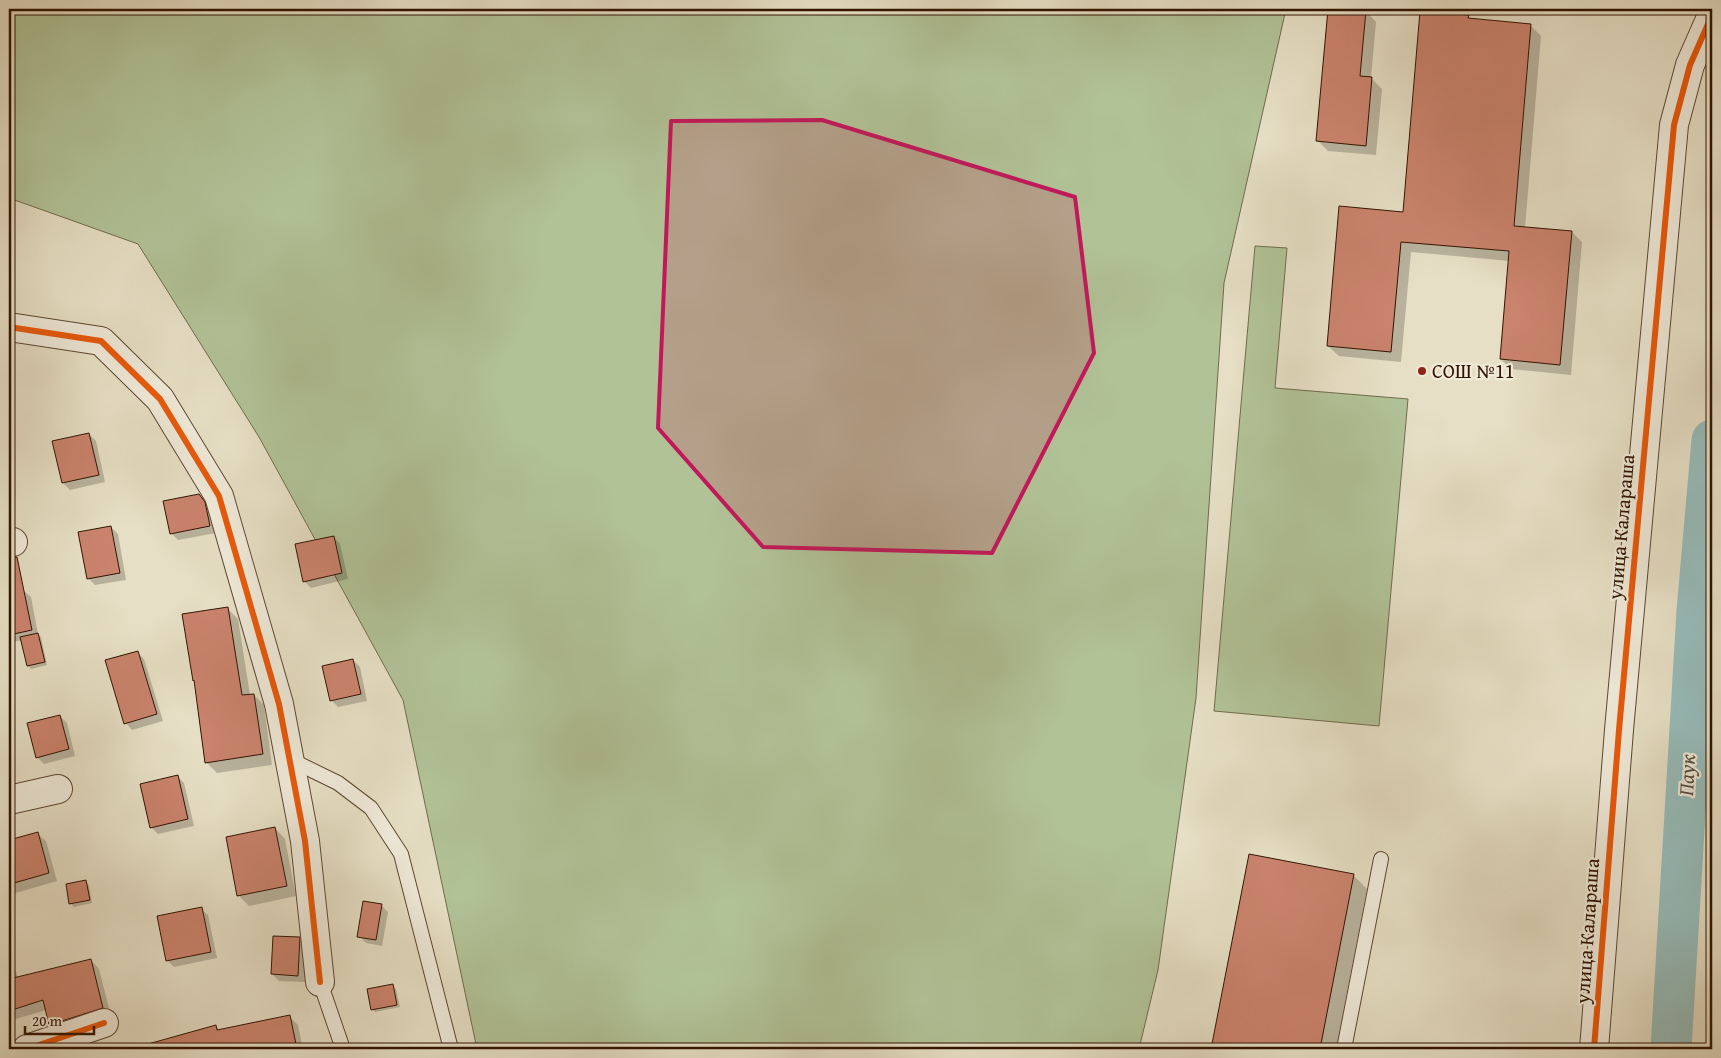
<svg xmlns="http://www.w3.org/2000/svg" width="1721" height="1058" font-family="'Gentium Book Plus',serif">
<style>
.green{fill:#b1c297;stroke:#716b4c}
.shadow{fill:#0003}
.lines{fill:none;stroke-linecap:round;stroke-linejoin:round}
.river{stroke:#97bcba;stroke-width:41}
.building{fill:#ca836d;stroke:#311400}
.service-casing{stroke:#5e4731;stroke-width:16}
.minor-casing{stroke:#5e4731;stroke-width:30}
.service{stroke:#efead9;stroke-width:14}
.minor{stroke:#efead9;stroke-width:28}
.cycleway-casing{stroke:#efead9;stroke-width:9}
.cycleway{stroke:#e8590c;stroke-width:6}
.marked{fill:#c2185b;fill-opacity:0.2;stroke:#c2185b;stroke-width:4;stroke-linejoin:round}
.poi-dot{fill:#8f2418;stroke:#efead9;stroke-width:2}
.labels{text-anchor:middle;stroke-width:4.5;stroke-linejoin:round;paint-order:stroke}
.poi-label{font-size:20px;fill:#311400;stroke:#efead9;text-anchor:start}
.street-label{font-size:20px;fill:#311400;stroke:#efead9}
.water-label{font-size:21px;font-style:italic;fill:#554f41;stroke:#efead9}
</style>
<rect width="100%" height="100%" fill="#e6dfc5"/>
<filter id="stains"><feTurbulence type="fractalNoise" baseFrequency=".004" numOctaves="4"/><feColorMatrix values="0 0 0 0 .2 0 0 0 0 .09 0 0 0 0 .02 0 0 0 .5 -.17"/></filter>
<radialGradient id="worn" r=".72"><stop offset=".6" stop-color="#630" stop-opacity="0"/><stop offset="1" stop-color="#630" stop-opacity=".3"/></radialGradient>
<g class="green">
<path d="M 9,9 L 1286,9 L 1224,283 L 1196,698 L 1158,970 L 1139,1049 L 477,1049 L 403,700 L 259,437 L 138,244 L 9,198 Z"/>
<path d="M 1255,246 L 1287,248 L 1275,388 L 1408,399 L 1379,726 L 1214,711 Z"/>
</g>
<g class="shadow">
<path d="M 1330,9 L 1366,11 L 1376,22 L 1371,78 L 1382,89 L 1376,155 L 1328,151 L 1317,140 Z"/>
<path d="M 1468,16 L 1472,20 L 1530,25 L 1541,36 L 1525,228 L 1572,232 L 1582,242 L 1571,375 L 1511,369 L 1501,359 L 1510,261 L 1411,252 L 1401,362 L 1339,356 L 1328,346 L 1404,213 Z"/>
<path d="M 89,434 L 96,441 L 105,482 L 70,490 L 63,483 L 54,442 Z"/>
<path d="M 199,495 L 206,502 L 213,518 L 216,533 L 178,540 L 171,533 Z"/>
<path d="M 111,527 L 118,534 L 126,580 L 95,585 L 88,578 Z"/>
<path d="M 334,537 L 340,544 L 348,579 L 311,588 L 304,581 Z"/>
<path d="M 24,591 L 31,597 L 38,634 L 41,637 L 47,665 L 31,669 L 28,666 L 22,640 L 9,643 L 9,594 Z"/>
<path d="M 227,608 L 238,619 L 250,695 L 254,695 L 264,705 L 272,765 L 217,773 L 206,762 Z"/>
<path d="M 137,652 L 144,659 L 163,721 L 132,730 L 126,723 Z"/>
<path d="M 353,660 L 360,667 L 367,701 L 338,707 L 331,700 Z"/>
<path d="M 60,716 L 67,723 L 75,756 L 44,764 L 37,757 Z"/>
<path d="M 177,776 L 184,783 L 194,826 L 158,834 L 151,827 Z"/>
<path d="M 275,828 L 285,839 L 296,896 L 249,906 L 238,895 Z"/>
<path d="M 37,833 L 46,841 L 57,881 L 9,895 L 9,841 Z"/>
<path d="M 1250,855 L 1353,875 L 1367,889 L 1336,1049 L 1212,1049 Z"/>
<path d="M 86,882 L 89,885 L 92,903 L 74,907 L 71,904 L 67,885 Z"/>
<path d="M 381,905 L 388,912 L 382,946 L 366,943 L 359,936 Z"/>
<path d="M 201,909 L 208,915 L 217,958 L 174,967 L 167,960 Z"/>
<path d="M 299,939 L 306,946 L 305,982 L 279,981 L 272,974 Z"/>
<path d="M 91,960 L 99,969 L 111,1016 L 58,1033 L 50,1024 L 46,1010 L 9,1021 L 9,963 L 15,969 L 18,978 Z"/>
<path d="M 393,986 L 396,989 L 400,1007 L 375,1012 L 372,1009 Z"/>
<path d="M 290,1017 L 298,1025 L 303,1049 L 179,1049 L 176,1037 L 216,1026 L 220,1031 Z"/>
<path d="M 332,1047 L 335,1049 L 320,1049 Z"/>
</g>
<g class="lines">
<path class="river" d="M 1671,1049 L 1697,611 L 1712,440"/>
</g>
<g class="building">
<path d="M 1328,9 L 1366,10 L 1360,76 L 1372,77 L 1366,146 L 1316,141 Z"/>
<path d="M 1420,11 L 1469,15 L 1468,18 L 1531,24 L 1514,226 L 1572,231 L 1560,365 L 1500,359 L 1509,251 L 1401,242 L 1391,352 L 1327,346 L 1339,206 L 1403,212 Z"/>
<path d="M 89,433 L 99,475 L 62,483 L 52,441 Z"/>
<path d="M 199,494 L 205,502 L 210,526 L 170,534 L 163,501 Z"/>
<path d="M 111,526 L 120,573 L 87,579 L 78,532 Z"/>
<path d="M 334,536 L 342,573 L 303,582 L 295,544 Z"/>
<path d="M 17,557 L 32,630 L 9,635 L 9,558 Z"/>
<path d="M 228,607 L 242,695 L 254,694 L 263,754 L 205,763 L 194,680 L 193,681 L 182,614 Z"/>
<path d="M 38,633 L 45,662 L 27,666 L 20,637 Z"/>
<path d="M 138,651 L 157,714 L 124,724 L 105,660 Z"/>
<path d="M 353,659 L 361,694 L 330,701 L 322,666 Z"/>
<path d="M 60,715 L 69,749 L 36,758 L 27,723 Z"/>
<path d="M 178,775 L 188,819 L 150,828 L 140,784 Z"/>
<path d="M 275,827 L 287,886 L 237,896 L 226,837 Z"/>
<path d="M 38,832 L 49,873 L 14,883 L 9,864 L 9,840 Z"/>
<path d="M 1249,854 L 1354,874 L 1320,1049 L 1211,1049 Z"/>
<path d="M 86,880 L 90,900 L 69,904 L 66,884 Z"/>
<path d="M 363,901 L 382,904 L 376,940 L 357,937 Z"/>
<path d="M 202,907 L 211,952 L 166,961 L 157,916 Z"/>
<path d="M 273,936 L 300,937 L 298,976 L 271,974 Z"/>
<path d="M 91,959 L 103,1008 L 49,1025 L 43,1000 L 9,1011 L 9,979 Z"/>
<path d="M 393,984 L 397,1005 L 371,1010 L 367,989 Z"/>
<path d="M 290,1015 L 297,1049 L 149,1049 L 148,1044 L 216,1025 L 217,1030 Z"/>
</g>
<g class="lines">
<defs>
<g id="service">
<path d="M 289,759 L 338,783 L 371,808 L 401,854 L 451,1049"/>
<path d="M 320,982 L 343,1049"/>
<path d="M 1344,1049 L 1381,859"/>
</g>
<g id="minor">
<path d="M 9,327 L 101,341 L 160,399 L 219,496 L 279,704 L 305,841 L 320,982"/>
<path d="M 9,543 L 13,542"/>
<path d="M 9,800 L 58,789"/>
<path d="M 27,1049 L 104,1023"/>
<path d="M 1594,1049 L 1619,730 L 1674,125 L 1690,65 L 1712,15"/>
</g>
</defs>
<use href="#service" class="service-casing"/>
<use href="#minor" class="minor-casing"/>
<use href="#service" class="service"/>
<use href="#minor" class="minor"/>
<defs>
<g id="cycleway">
<path d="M 9,327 L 101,341 L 160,399 L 219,496 L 279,704 L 305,841 L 320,982"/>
<path d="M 27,1049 L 104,1023"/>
<path d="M 1594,1049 L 1619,730 L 1674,125 L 1690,65 L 1712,15"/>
</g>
</defs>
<use href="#cycleway" class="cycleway-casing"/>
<use href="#cycleway" class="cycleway"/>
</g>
<path class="marked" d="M 822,120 L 1075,197 L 1094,353 L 992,553 L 763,547 L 658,428 L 671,121 Z"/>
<circle class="poi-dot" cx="1422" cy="371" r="5"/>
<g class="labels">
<g class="poi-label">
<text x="1432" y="378">СОШ №11</text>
</g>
<g class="street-label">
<text transform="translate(1621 527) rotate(-85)" y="7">улица Калараша</text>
<text transform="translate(1587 931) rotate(-86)" y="7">улица Калараша</text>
</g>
<g class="water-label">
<text transform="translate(1687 775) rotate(-87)" y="7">Паук</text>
</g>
</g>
<rect width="1721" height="1058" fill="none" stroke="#e6dfc5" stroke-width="30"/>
<rect x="10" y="10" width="1701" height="1038" fill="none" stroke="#311400" stroke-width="2.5"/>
<rect x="15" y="15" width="1691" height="1028" fill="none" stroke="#311400"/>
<path d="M25 1026v8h69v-8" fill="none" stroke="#311400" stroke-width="2.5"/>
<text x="32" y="1026" font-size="15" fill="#311400" stroke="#efead9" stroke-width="4" paint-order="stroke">20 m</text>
<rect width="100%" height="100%" filter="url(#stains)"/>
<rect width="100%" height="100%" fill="url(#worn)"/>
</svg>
